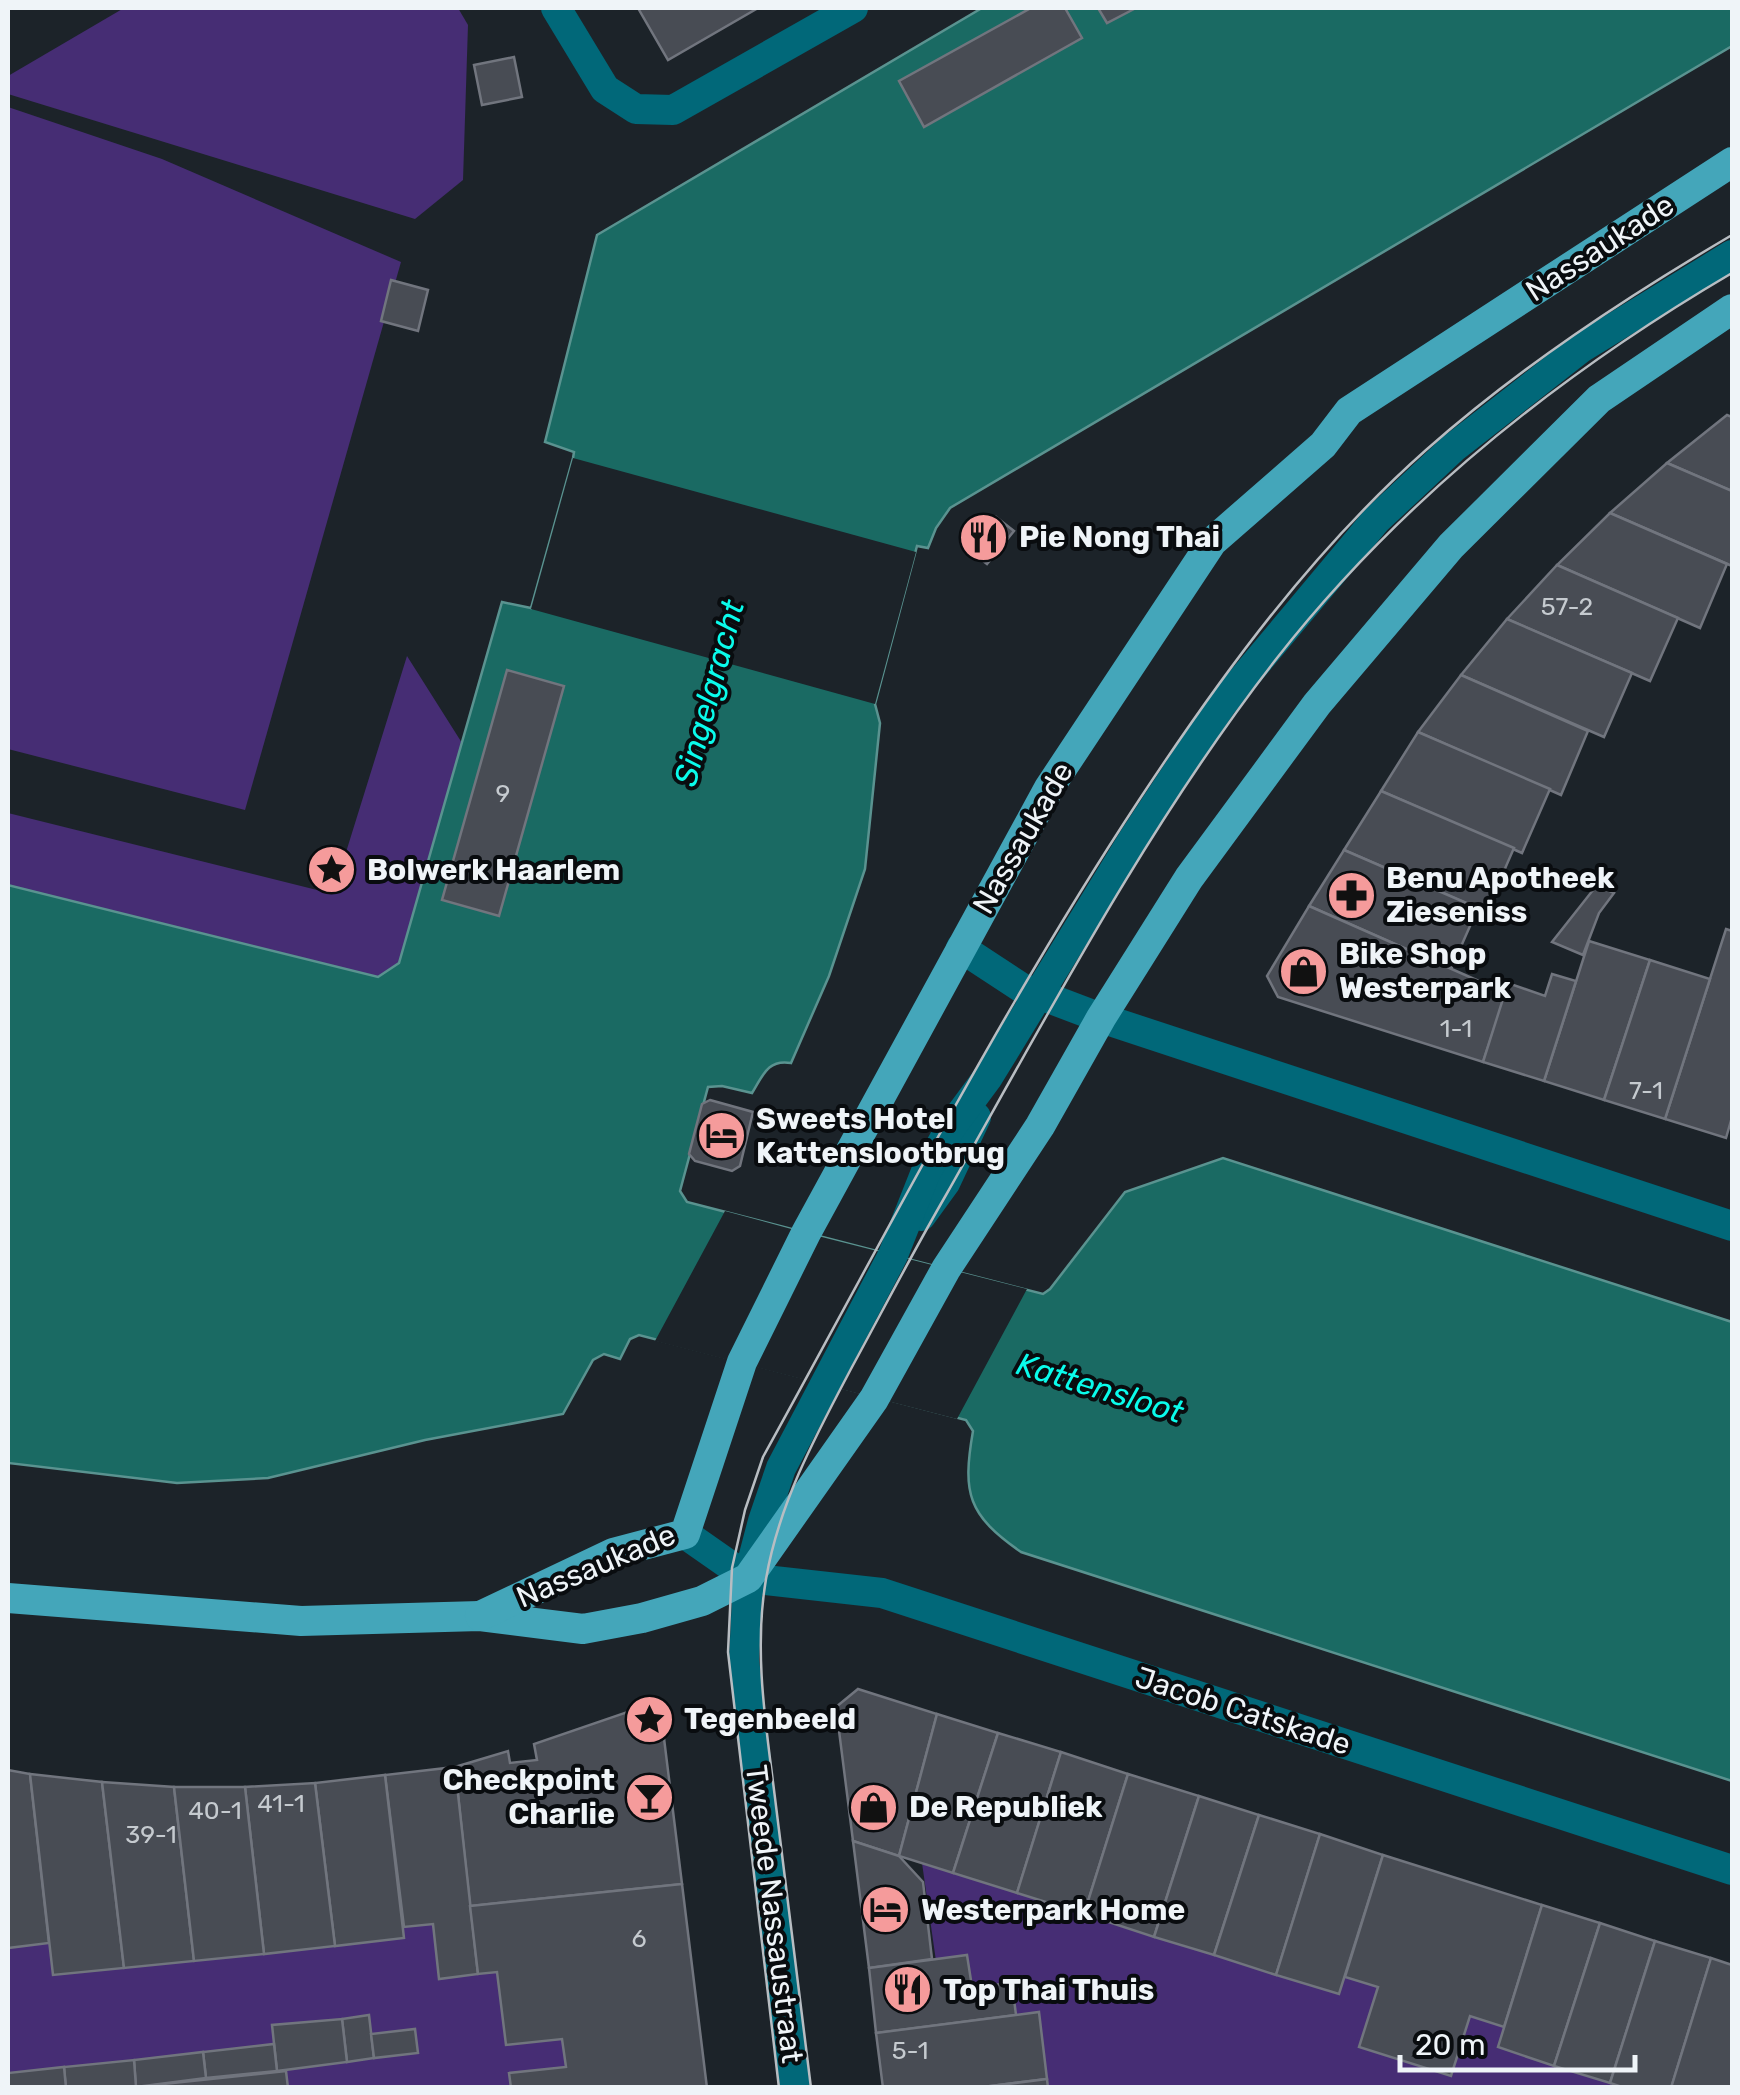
<svg xmlns="http://www.w3.org/2000/svg" width="1740" height="2095" font-family="Rubik,sans-serif">
<style>
.green{fill:#462d74}
.water{fill:#1a6a63;stroke:#5a9390;stroke-width:2.5}
.pier{fill:#1c2329}
.building{fill:#484c54;stroke:#71757e;stroke-width:2.5}
.lines{fill:none;stroke-linecap:round;stroke-linejoin:round}
.minor{stroke:#016879;stroke-width:30}
.major{stroke:#44a6ba;stroke-width:30}
.tram{stroke:#b8bdc2;stroke-width:2.5}
.labels{text-anchor:middle;stroke-width:8;stroke-linejoin:round;paint-order:stroke}
.number-label{font-size:25px;fill:#c5cacf}
.street-label{font-size:30px;fill:#eff4f8;stroke:#090c0f}
.poi-label{font-size:30px;font-weight:bold;fill:#eff4f8;stroke:#090c0f;text-anchor:start}
.water-label{font-size:32px;font-style:italic;fill:#0afbeb;stroke:#090c0f}
</style>
<rect width="100%" height="100%" fill="#1c2329"/>
<g class="green">
<path d="M 124,8 L 458,8 L 468,25 L 463,180 L 415,219 L 8,94 L 8,76 Z"/>
<path d="M 8,107 L 162,159 L 401,262 L 245,810 L 8,749 Z"/>
<path d="M 407,656 L 462,743 L 399,962 L 378,977 L 8,885 L 8,813 L 333,894 Z"/>
<path d="M 594,1794 L 631,2087 L 8,2087 L 8,1829 L 212,1849 Z"/>
<path d="M 919,1842 L 1732,2086 L 1732,2087 L 954,2087 Z"/>
</g>
<path class="water" d="M 982,8 L 1732,8 L 1732,46 L 950,508 L 936,528 L 928,548 L 917,546 L 875,704 L 880,723 L 865,869 L 829,976 L 791,1063 C 768,1059 763,1075 752,1093 L 722,1086 L 708,1087 L 680,1191 L 687,1202 L 1043,1294 L 1050,1289 L 1125,1192 L 1223,1158 L 1732,1322 L 1732,1781 L 1021,1552 C 968,1515 962,1494 973,1431 L 966,1420 L 639,1335 L 630,1339 L 620,1359 L 604,1354 L 593,1360 L 563,1414 L 425,1440 L 268,1478 L 177,1483 L 8,1463 L 8,885 L 378,977 L 399,963 L 502,602 L 531,608 L 573,458 L 574,452 L 545,442 L 597,235 Z"/>
<g class="pier">
<path d="M 573,458 L 916,552 L 875,704 L 531,609 Z"/>
<path d="M 725,1211 L 806,1233 L 1027,1289 L 957,1419 L 655,1341 Z"/>
</g>
<g class="building">
<path d="M 638,8 L 758,8 L 668,60 Z"/>
<path d="M 1031,8 L 1065,8 L 1082,38 L 924,127 L 899,81 Z"/>
<path d="M 1098,8 L 1136,8 L 1107,23 Z"/>
<path d="M 514,57 L 522,97 L 482,105 L 474,65 Z"/>
<path d="M 391,280 L 428,290 L 418,331 L 381,321 Z"/>
<path d="M 1727,415 L 1732,417 L 1732,491 L 1667,463 Z"/>
<path d="M 1667,463 L 1732,491 L 1732,566 L 1610,513 Z"/>
<path d="M 1610,513 L 1727,564 L 1700,628 L 1557,565 Z"/>
<path d="M 996,517 L 1014,531 L 987,564 L 969,550 Z"/>
<path d="M 1557,565 L 1678,618 L 1650,681 L 1507,619 Z"/>
<path d="M 1507,619 L 1632,673 L 1604,737 L 1461,675 Z"/>
<path d="M 507,670 L 564,686 L 499,916 L 442,900 Z"/>
<path d="M 1461,675 L 1588,731 L 1561,795 L 1418,732 Z"/>
<path d="M 1418,732 L 1550,789 L 1522,853 L 1381,791 Z"/>
<path d="M 1381,791 L 1514,848 L 1486,912 L 1344,850 Z"/>
<path d="M 1344,850 L 1478,908 L 1451,969 L 1309,906 Z"/>
<path d="M 1597,885 L 1614,893 L 1599,913 L 1583,955 L 1552,942 Z"/>
<path d="M 1309,906 L 1506,993 L 1483,1062 L 1278,997 L 1267,976 Z"/>
<path d="M 1726,929 L 1732,931 L 1732,1117 L 1726,1138 L 1665,1119 Z"/>
<path d="M 1589,941 L 1650,960 L 1604,1100 L 1544,1081 Z"/>
<path d="M 1650,960 L 1710,979 L 1665,1119 L 1604,1100 Z"/>
<path d="M 1552,974 L 1576,981 L 1544,1081 L 1483,1062 L 1508,983 L 1545,996 Z"/>
<path d="M 710,1100 L 753,1112 L 740,1166 L 732,1171 L 695,1161 L 689,1154 L 702,1104 Z"/>
<path d="M 858,1689 L 937,1714 L 899,1856 L 853,1841 L 836,1707 Z"/>
<path d="M 639,1708 L 662,1722 L 682,1884 L 470,1906 L 455,1767 L 508,1751 L 510,1763 L 537,1760 L 534,1744 Z"/>
<path d="M 937,1714 L 998,1733 L 953,1873 L 899,1856 Z"/>
<path d="M 998,1733 L 1061,1752 L 1017,1893 L 953,1873 Z"/>
<path d="M 1061,1752 L 1128,1774 L 1084,1914 L 1017,1893 Z"/>
<path d="M 455,1767 L 478,1974 L 439,1979 L 433,1924 L 404,1927 L 385,1775 Z"/>
<path d="M 8,1770 L 30,1774 L 49,1943 L 8,1948 Z"/>
<path d="M 30,1774 L 102,1782 L 124,1968 L 53,1975 Z"/>
<path d="M 1128,1774 L 1199,1796 L 1154,1937 L 1084,1914 Z"/>
<path d="M 385,1775 L 404,1938 L 335,1946 L 315,1783 Z"/>
<path d="M 102,1782 L 174,1787 L 194,1961 L 124,1968 Z"/>
<path d="M 315,1783 L 335,1946 L 264,1954 L 245,1787 Z"/>
<path d="M 174,1787 L 245,1787 L 264,1954 L 194,1961 Z"/>
<path d="M 1199,1796 L 1259,1815 L 1214,1955 L 1154,1937 Z"/>
<path d="M 1259,1815 L 1320,1834 L 1276,1975 L 1214,1955 Z"/>
<path d="M 1320,1834 L 1383,1855 L 1339,1994 L 1276,1975 Z"/>
<path d="M 853,1841 L 899,1856 L 923,1882 L 932,1959 L 869,1968 Z"/>
<path d="M 1383,1855 L 1542,1905 L 1504,2027 L 1470,2016 L 1451,2076 L 1359,2047 L 1378,1987 L 1345,1977 Z"/>
<path d="M 682,1884 L 707,2088 L 511,2088 L 509,2073 L 566,2067 L 562,2039 L 506,2045 L 497,1972 L 478,1974 L 470,1906 Z"/>
<path d="M 1542,1905 L 1600,1923 L 1554,2066 L 1498,2047 Z"/>
<path d="M 1600,1923 L 1655,1941 L 1610,2083 L 1554,2066 Z"/>
<path d="M 1655,1941 L 1711,1958 L 1671,2088 L 1625,2088 L 1610,2083 Z"/>
<path d="M 967,1955 L 972,1987 L 1012,1983 L 1016,2015 L 876,2033 L 869,1968 Z"/>
<path d="M 1711,1958 L 1732,1965 L 1732,2087 L 1671,2088 Z"/>
<path d="M 1039,2012 L 1047,2079 L 975,2088 L 883,2088 L 876,2033 Z"/>
<path d="M 369,2015 L 374,2058 L 347,2062 L 342,2019 Z"/>
<path d="M 342,2019 L 347,2062 L 277,2071 L 272,2025 Z"/>
<path d="M 415,2029 L 418,2053 L 374,2058 L 371,2034 Z"/>
<path d="M 274,2044 L 277,2071 L 206,2078 L 203,2052 Z"/>
<path d="M 203,2052 L 206,2078 L 136,2087 L 134,2060 Z"/>
<path d="M 134,2060 L 136,2087 L 66,2088 L 64,2067 Z"/>
<path d="M 64,2067 L 66,2088 L 8,2088 L 8,2073 Z"/>
<path d="M 286,2071 L 288,2088 L 154,2088 L 154,2085 Z"/>
<path d="M 1047,2079 L 1048,2088 L 975,2088 Z"/>
</g>
<g class="lines">
<g class="minor">
<path d="M 556,8 L 605,89 L 636,109 L 673,110 L 853,8"/>
<path d="M 961,948 L 1022,988 L 1101,1018 L 1732,1226"/>
<path d="M 921,1216 L 945,1183 L 976,1117"/>
<path d="M 685,1534 L 748,1578 L 882,1593 L 1732,1870"/>
<path d="M 795,2088 L 744,1660 L 748,1578 L 763,1521 L 781,1468 L 893,1255 L 925,1174 L 951,1127 L 988,1077 L 1132,841 L 1222,704 L 1376,520 L 1453,448 L 1581,348 L 1732,255"/>
</g>
<g class="major">
<path d="M 8,1598 L 301,1621 L 480,1616 L 583,1629 L 642,1618 L 702,1601 L 748,1578 L 874,1399 L 946,1269 L 1040,1126 L 1101,1018 L 1189,878 L 1317,704 L 1451,546 L 1599,399 L 1732,309"/>
<path d="M 480,1616 L 613,1553 L 685,1534 L 742,1362 L 806,1233 L 1049,788 L 1212,542 L 1323,445 L 1349,411 L 1732,162"/>
</g>
<g class="tram">
<path d="M 779,2088 L 728,1652 L 732,1568 L 745,1510 L 763,1457 C 885,1236 1000,1011 1139,800 C 1222,674 1312,551 1426,450 C 1520,367 1625,298 1732,235"/>
<path d="M 811,2088 C 800,1994 788,1900 776,1806 C 767,1731 753,1654 766,1579 C 779,1503 816,1435 852,1367 C 883,1310 913,1252 946,1195 C 1048,1014 1149,822 1277,658 C 1401,500 1560,374 1732,273"/>
</g>
</g>
<defs>
<symbol id="restaurant-disc" viewBox="-11 -11 22 22"><circle r="9.5" fill="#f59b9b" stroke="#090c0f"/><path d="M-5-6h1v4h1v-4h1v4h1v-4h1v5L-1.5 .5V6h-2V.5L-5-1ZM5-6V6H3V1.5H1.5Q1.5-4 5-6Z" fill="#111"/></symbol>
<symbol id="sight-disc" viewBox="-11 -11 22 22"><circle r="9.5" fill="#f59b9b" stroke="#090c0f"/><path d="M0-6L1.8-2.2L6-1.7L2.9 1.2L3.7 5.4L0 3.3L-3.7 5.4L-2.9 1.2L-6-1.7L-1.8-2.2Z" fill="#111"/></symbol>
<symbol id="pharmacy-disc" viewBox="-11 -11 22 22"><circle r="9.5" fill="#f59b9b" stroke="#090c0f"/><path d="M-2-6h4v4h4v4h-4v4h-4v-4h-4v-4h4Z" fill="#111"/></symbol>
<symbol id="shop-disc" viewBox="-11 -11 22 22"><circle r="9.5" fill="#f59b9b" stroke="#090c0f"/><path d="M-5-2.5h2.3a2.7 3.5 0 0 1 5.4 0H5L5.5 6h-11ZM-1.5-2.5h3a1.5 2.3 0 0 0-3 0Z" fill="#111"/></symbol>
<symbol id="hotel-disc" viewBox="-11 -11 22 22"><circle r="9.5" fill="#f59b9b" stroke="#090c0f"/><path d="M-6-4.5h1.5V1H6V5H4.5V3h-9V5H-6ZM-4 0a1.8 1.8 0 1 1 3.6 0ZM.5 0V-2.5h3Q6-2.5 6 0Z" fill="#111"/></symbol>
<symbol id="bar-disc" viewBox="-11 -11 22 22"><circle r="9.5" fill="#f59b9b" stroke="#090c0f"/><path d="M-6-5H6L.8 .8V4.5H3.5V6h-7V4.5H-.8V.8Z" fill="#111"/></symbol>
</defs>
<g fill-rule="evenodd">
<use href="#restaurant-disc" x="956" y="510" width="55" height="55"/>
<use href="#sight-disc" x="304" y="842" width="55" height="55"/>
<use href="#pharmacy-disc" x="1324" y="868" width="55" height="55"/>
<use href="#shop-disc" x="1276" y="944" width="55" height="55"/>
<use href="#hotel-disc" x="694" y="1108" width="55" height="55"/>
<use href="#sight-disc" x="622" y="1692" width="55" height="55"/>
<use href="#bar-disc" x="622" y="1770" width="55" height="55"/>
<use href="#shop-disc" x="846" y="1780" width="55" height="55"/>
<use href="#hotel-disc" x="858" y="1882" width="55" height="55"/>
<use href="#restaurant-disc" x="880" y="1962" width="55" height="55"/>
</g>
<g class="labels">
<g class="number-label">
<text x="1567" y="615">57-2</text>
<text x="503" y="802">9</text>
<text x="1456" y="1037">1-1</text>
<text x="1646" y="1099">7-1</text>
<text x="281" y="1812">41-1</text>
<text x="215" y="1819">40-1</text>
<text x="151" y="1843">39-1</text>
<text x="639" y="1947">6</text>
<text x="910" y="2059">5-1</text>
</g>
<g class="street-label">
<text transform="translate(1600 248) rotate(-33)" y="10">Nassaukade</text>
<text transform="translate(1023 838) rotate(-60)" y="10">Nassaukade</text>
<text transform="translate(596 1566) rotate(-23)" y="10">Nassaukade</text>
<text transform="translate(1243 1711) rotate(18)" y="10">Jacob Catskade</text>
<text transform="translate(774 1914) rotate(83)" y="10">Tweede Nassaustraat</text>
</g>
<g class="poi-label">
<text x="1019" y="547">Pie Nong Thai</text>
<text x="367" y="880">Bolwerk Haarlem</text>
<text x="1386" y="888">Benu Apotheek<tspan x="1386" dy="34">Zieseniss</tspan></text>
<text x="1339" y="964">Bike Shop<tspan x="1339" dy="34">Westerpark</tspan></text>
<text x="756" y="1129">Sweets Hotel<tspan x="756" dy="34">Kattenslootbrug</tspan></text>
<text x="684" y="1729">Tegenbeeld</text>
<text x="615" y="1790" text-anchor="end">Checkpoint<tspan x="615" dy="34">Charlie</tspan></text>
<text x="909" y="1817">De Republiek</text>
<text x="921" y="1920">Westerpark Home</text>
<text x="943" y="2000">Top Thai Thuis</text>
</g>
<g class="water-label">
<text transform="translate(709 693) rotate(-75)" y="11">Singelgracht</text>
<text transform="translate(1100 1388) rotate(17)" y="11">Kattensloot</text>
</g>
</g>
<rect width="1740" height="2095" fill="none" stroke="#eff4f8" stroke-width="20"/>
<path d="M1400 2055v15h235v-15" fill="none" stroke="#eff4f8" stroke-width="5"/>
<text x="1415" y="2055" font-size="30" fill="#eff4f8" stroke="#090c0f" stroke-width="8" paint-order="stroke">20 m</text>
</svg>
